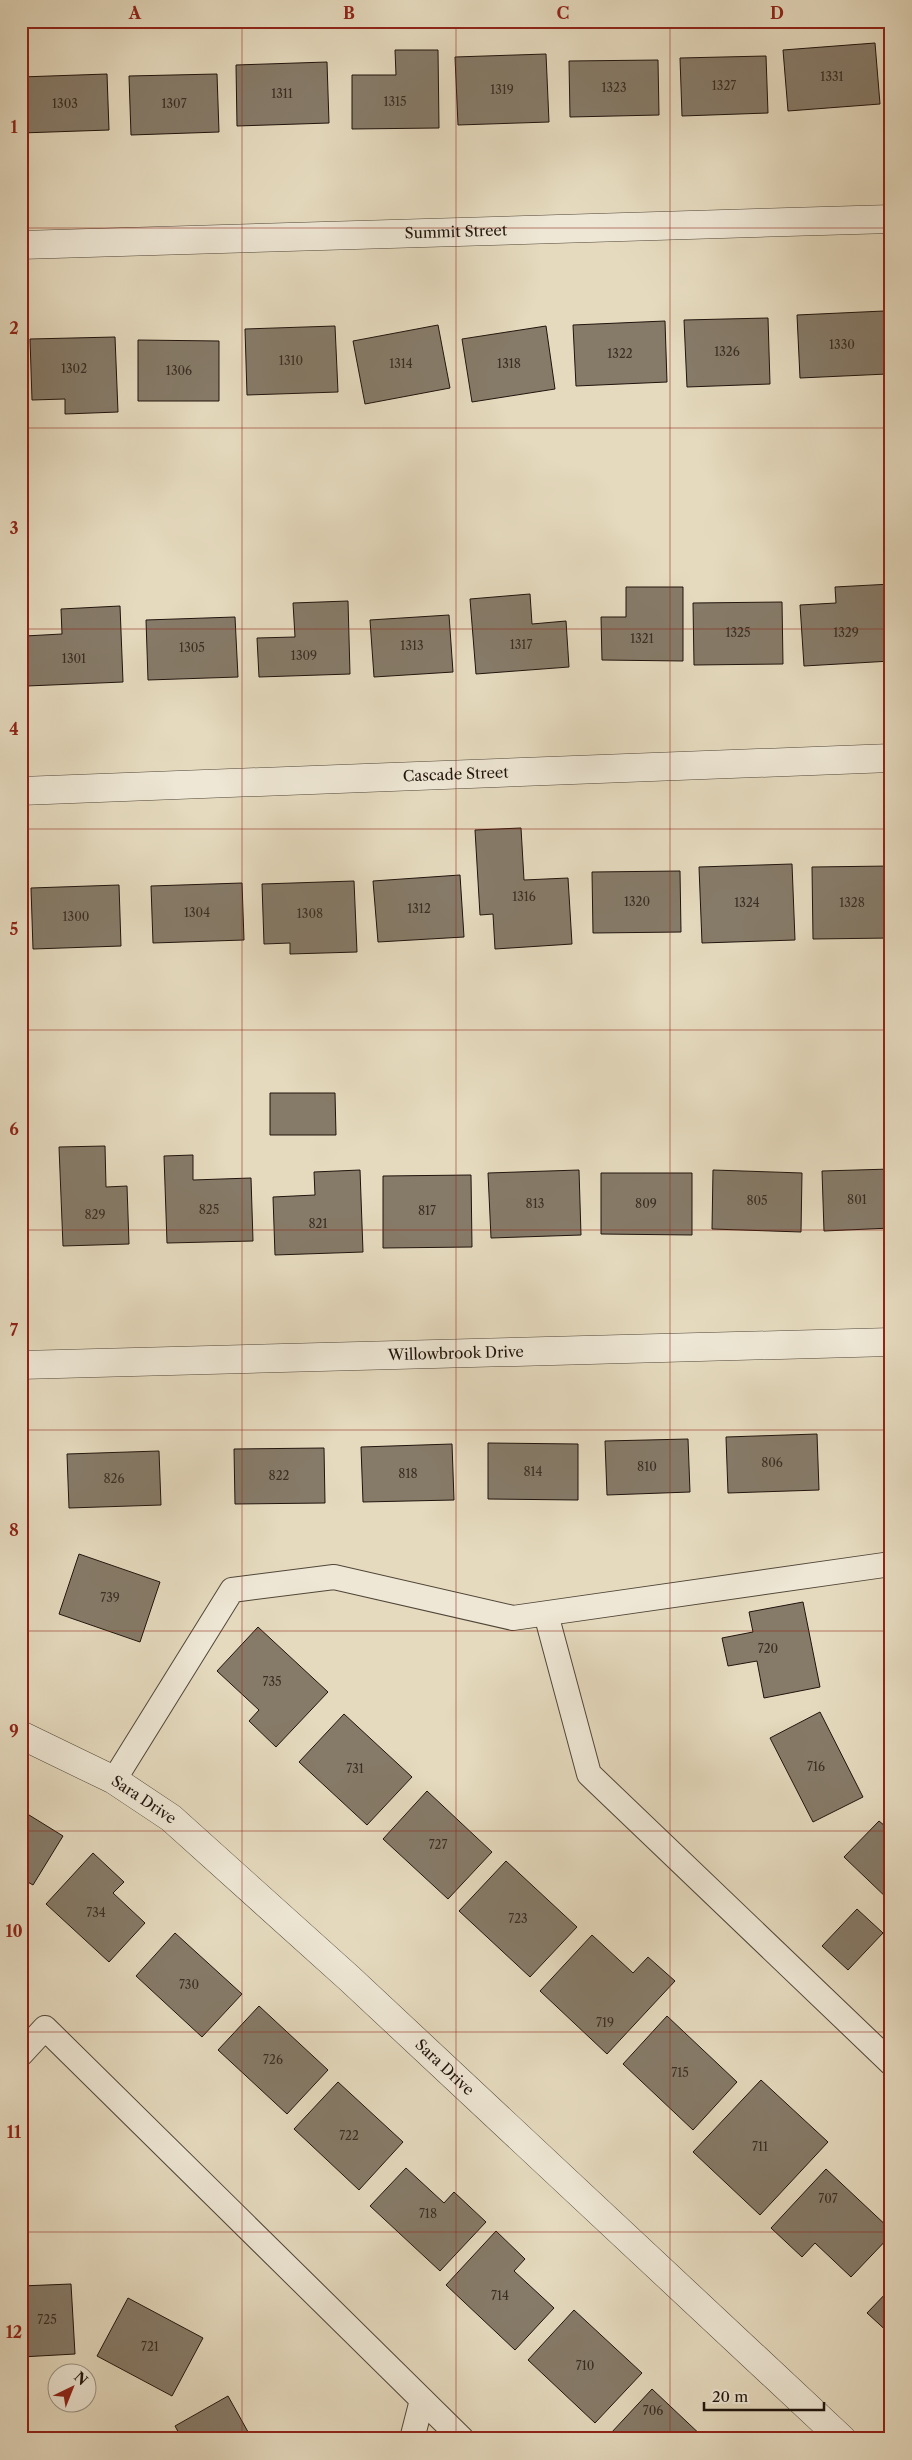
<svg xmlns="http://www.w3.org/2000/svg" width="912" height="2460" font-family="'Libre Caslon Text',serif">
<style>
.building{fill:#867b69;stroke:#20140d}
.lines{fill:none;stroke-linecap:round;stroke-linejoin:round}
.lane-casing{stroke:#514639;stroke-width:26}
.street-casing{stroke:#514639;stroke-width:29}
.lane{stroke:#eee7d5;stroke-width:24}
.street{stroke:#eee7d5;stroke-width:28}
.grid{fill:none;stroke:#8f2418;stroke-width:1;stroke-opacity:0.55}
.labels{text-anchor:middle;stroke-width:4;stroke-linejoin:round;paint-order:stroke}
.number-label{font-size:12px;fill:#3a2e24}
.street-label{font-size:15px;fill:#20140d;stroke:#eee7d5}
.neatline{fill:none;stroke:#8f2418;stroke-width:2}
.grid-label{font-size:16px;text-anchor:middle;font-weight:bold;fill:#8f2418}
</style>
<rect width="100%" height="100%" fill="#e5dabe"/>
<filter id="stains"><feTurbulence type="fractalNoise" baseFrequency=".004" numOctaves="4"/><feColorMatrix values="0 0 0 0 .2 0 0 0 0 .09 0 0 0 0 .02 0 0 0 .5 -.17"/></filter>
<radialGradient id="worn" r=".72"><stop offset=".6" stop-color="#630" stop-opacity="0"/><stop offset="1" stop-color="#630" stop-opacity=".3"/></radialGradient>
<g class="building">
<path d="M 875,43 L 880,104 L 788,111 L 783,50 Z"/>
<path d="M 395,50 L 438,50 L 439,128 L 352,129 L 352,75 L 396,75 Z"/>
<path d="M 546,54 L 549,122 L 458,125 L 455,57 Z"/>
<path d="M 766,56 L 768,113 L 682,116 L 680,58 Z"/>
<path d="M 658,60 L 659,115 L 570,117 L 569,61 Z"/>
<path d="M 327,62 L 329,123 L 237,126 L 236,65 Z"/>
<path d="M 107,74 L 109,130 L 21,133 L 21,77 Z"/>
<path d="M 217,74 L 219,132 L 131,135 L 129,76 Z"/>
<path d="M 884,311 L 887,374 L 800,378 L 797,315 Z"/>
<path d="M 768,318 L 770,384 L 687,387 L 684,320 Z"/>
<path d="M 665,321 L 667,382 L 576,386 L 573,325 Z"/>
<path d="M 438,325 L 450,388 L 365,404 L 353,341 Z"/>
<path d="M 335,326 L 338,392 L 247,395 L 245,329 Z"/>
<path d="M 546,326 L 555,389 L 472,402 L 462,339 Z"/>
<path d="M 115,337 L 118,412 L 65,414 L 65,399 L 32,400 L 30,339 Z"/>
<path d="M 138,340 L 219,341 L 219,401 L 138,401 Z"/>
<path d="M 891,584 L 891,661 L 804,666 L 800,605 L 836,603 L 835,587 Z"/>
<path d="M 626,587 L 683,587 L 683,661 L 602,660 L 601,617 L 626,617 Z"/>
<path d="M 530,594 L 532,624 L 566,621 L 569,667 L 476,674 L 470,599 Z"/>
<path d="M 348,601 L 350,674 L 259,677 L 257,638 L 295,637 L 293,603 Z"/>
<path d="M 782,602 L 783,664 L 694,665 L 693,603 Z"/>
<path d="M 120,606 L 123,682 L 27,686 L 25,636 L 62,634 L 61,609 Z"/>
<path d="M 449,615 L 453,672 L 374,677 L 370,620 Z"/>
<path d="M 235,617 L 238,677 L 148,680 L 146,620 Z"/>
<path d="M 521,828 L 524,880 L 568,878 L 572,944 L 495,949 L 493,914 L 480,915 L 475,830 Z"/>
<path d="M 792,864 L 795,940 L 702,943 L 699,867 Z"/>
<path d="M 891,866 L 891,938 L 813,939 L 812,867 Z"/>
<path d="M 680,871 L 681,932 L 593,933 L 592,872 Z"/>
<path d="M 460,875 L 464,937 L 378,942 L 373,881 Z"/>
<path d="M 354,881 L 357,952 L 290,954 L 290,943 L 264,944 L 262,884 Z"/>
<path d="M 242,883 L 244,940 L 153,943 L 151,886 Z"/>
<path d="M 119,885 L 121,946 L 33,949 L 31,888 Z"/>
<path d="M 270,1093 L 335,1093 L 336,1135 L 270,1135 Z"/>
<path d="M 105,1146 L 106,1187 L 127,1186 L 129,1244 L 63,1246 L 59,1147 Z"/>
<path d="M 193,1155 L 193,1180 L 251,1178 L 253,1241 L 167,1243 L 164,1156 Z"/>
<path d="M 891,1169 L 891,1228 L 824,1231 L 822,1171 Z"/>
<path d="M 360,1170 L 363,1252 L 275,1255 L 273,1197 L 315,1195 L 314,1172 Z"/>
<path d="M 579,1170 L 581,1235 L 491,1238 L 488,1173 Z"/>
<path d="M 713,1170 L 802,1173 L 801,1232 L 712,1229 Z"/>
<path d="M 601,1173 L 692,1173 L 692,1235 L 601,1234 Z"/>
<path d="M 471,1175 L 472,1247 L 383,1248 L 383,1176 Z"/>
<path d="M 817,1434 L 819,1490 L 728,1493 L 726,1437 Z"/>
<path d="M 688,1439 L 690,1492 L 607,1495 L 605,1441 Z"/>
<path d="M 488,1443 L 578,1444 L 578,1500 L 488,1499 Z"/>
<path d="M 452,1444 L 454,1500 L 363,1502 L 361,1447 Z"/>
<path d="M 324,1448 L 325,1503 L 235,1504 L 234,1449 Z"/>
<path d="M 159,1451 L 161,1505 L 69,1508 L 67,1454 Z"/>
<path d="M 79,1554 L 160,1582 L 140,1642 L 59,1614 Z"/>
<path d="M 803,1602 L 820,1687 L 764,1698 L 757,1661 L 728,1666 L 722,1638 L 753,1632 L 749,1612 Z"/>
<path d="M 258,1627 L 328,1692 L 276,1747 L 249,1721 L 259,1710 L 217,1671 Z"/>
<path d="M 820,1712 L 863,1797 L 813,1822 L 770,1738 Z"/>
<path d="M 344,1714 L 412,1777 L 367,1825 L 299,1762 Z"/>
<path d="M 427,1791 L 492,1852 L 448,1899 L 383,1839 Z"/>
<path d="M 21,1810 L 63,1836 L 33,1885 L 21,1878 Z"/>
<path d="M 879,1821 L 891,1831 L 891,1902 L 844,1857 Z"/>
<path d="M 93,1853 L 124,1882 L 113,1893 L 145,1923 L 109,1962 L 46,1904 Z"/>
<path d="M 506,1861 L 577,1927 L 530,1977 L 459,1911 Z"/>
<path d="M 857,1909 L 883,1933 L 848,1970 L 822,1946 Z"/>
<path d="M 175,1933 L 242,1994 L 202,2037 L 136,1976 Z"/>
<path d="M 592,1935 L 633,1973 L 648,1957 L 675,1981 L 607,2054 L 540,1991 Z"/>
<path d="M 259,2006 L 328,2070 L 287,2114 L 218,2050 Z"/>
<path d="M 667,2016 L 737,2082 L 693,2130 L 623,2064 Z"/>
<path d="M 761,2080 L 828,2142 L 760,2215 L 693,2152 Z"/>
<path d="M 338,2082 L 403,2142 L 359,2190 L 294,2129 Z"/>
<path d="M 406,2168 L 444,2203 L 454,2192 L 486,2222 L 440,2271 L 370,2206 Z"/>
<path d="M 826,2169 L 891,2230 L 891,2235 L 851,2277 L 815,2243 L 802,2257 L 771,2228 Z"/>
<path d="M 496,2231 L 525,2259 L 514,2271 L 554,2308 L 515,2350 L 446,2285 Z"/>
<path d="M 71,2284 L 75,2354 L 21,2357 L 21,2286 Z"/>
<path d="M 891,2288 L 891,2335 L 867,2313 Z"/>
<path d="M 128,2298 L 203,2338 L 172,2396 L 97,2356 Z"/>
<path d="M 574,2310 L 642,2373 L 595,2423 L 528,2360 Z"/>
<path d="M 652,2389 L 705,2439 L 618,2439 L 611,2433 Z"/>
<path d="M 228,2396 L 252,2439 L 182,2439 L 175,2426 Z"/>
</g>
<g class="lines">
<defs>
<g id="lane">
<path d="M 546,1614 L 589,1774 L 891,2063"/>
<path d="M 114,1780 L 232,1590 L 334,1577 L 513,1618 L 891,1564"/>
<path d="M 21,2054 L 45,2028 L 462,2439"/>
<path d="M 412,2439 L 422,2400"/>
</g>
<g id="street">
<path id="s1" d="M 21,245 L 891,219"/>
<path id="s2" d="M 21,791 L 891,758"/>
<path id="s3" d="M 21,1365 L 891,1342"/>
<path id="s4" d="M 21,1735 L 114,1780 L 171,1818 L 350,1979 L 842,2439"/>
</g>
</defs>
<use href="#lane" class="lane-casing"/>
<use href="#street" class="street-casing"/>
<use href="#lane" class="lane"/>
<use href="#street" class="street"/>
</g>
<path class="grid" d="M 242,21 L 242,2439M 456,21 L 456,2439M 670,21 L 670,2439M 21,228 L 891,228M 21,428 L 891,428M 21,629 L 891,629M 21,829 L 891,829M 21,1030 L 891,1030M 21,1230 L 891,1230M 21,1430 L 891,1430M 21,1631 L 891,1631M 21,1831 L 891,1831M 21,2032 L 891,2032M 21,2232 L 891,2232"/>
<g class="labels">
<g class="number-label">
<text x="832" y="81">1331</text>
<text x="724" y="90">1327</text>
<text x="614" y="92">1323</text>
<text x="502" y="94">1319</text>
<text x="282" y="98">1311</text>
<text x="395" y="106">1315</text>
<text x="65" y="108">1303</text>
<text x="174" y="108">1307</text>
<text x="842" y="349">1330</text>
<text x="727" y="356">1326</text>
<text x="620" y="358">1322</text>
<text x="291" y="365">1310</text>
<text x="401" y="368">1314</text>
<text x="509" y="368">1318</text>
<text x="74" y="373">1302</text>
<text x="179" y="375">1306</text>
<text x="738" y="637">1325</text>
<text x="846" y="637">1329</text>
<text x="642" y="643">1321</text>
<text x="521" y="649">1317</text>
<text x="412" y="650">1313</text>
<text x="192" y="652">1305</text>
<text x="304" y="660">1309</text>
<text x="74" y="663">1301</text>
<text x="524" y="901">1316</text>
<text x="637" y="906">1320</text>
<text x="747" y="907">1324</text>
<text x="852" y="907">1328</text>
<text x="419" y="913">1312</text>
<text x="197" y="917">1304</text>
<text x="310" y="918">1308</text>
<text x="76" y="921">1300</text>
<text x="857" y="1204">801</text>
<text x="757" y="1205">805</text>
<text x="535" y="1208">813</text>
<text x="646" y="1208">809</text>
<text x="209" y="1214">825</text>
<text x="427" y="1215">817</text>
<text x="95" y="1219">829</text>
<text x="318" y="1228">821</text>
<text x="772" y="1467">806</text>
<text x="647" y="1471">810</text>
<text x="533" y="1476">814</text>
<text x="408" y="1478">818</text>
<text x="279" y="1480">822</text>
<text x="114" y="1483">826</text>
<text x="110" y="1602">739</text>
<text x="768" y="1653">720</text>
<text x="272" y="1686">735</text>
<text x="816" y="1771">716</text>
<text x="355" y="1773">731</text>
<text x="438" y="1849">727</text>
<text x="96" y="1917">734</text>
<text x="518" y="1923">723</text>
<text x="189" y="1989">730</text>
<text x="605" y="2027">719</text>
<text x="273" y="2064">726</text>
<text x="680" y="2077">715</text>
<text x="349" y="2140">722</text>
<text x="760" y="2151">711</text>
<text x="828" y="2203">707</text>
<text x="428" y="2218">718</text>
<text x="500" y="2300">714</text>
<text x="47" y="2324">725</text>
<text x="150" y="2351">721</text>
<text x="585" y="2370">710</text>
<text x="653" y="2415">706</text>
</g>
<g class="street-label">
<text dy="5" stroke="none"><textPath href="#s1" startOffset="435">Summit Street</textPath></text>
<text dy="5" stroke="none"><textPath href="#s2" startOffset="435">Cascade Street</textPath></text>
<text dy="5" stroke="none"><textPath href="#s3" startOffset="435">Willowbrook Drive</textPath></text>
<text dy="5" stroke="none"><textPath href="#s4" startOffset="139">Sara Drive</textPath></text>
<text dy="5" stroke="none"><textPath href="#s4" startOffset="542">Sara Drive</textPath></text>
</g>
</g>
<rect width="912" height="2460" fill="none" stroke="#e5dabe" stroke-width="55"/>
<g transform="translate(72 2388) rotate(43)"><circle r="24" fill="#eee7d5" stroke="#9c9385"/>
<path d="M0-4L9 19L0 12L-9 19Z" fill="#8f2418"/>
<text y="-8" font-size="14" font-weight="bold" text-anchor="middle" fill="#20140d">N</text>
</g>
<path d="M704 2402v8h120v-8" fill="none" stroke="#20140d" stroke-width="2.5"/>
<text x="712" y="2402" font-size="15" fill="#20140d" stroke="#eee7d5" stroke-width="4" paint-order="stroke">20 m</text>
<rect x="28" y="28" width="856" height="2404" class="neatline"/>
<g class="grid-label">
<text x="135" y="19">A</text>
<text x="349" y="19">B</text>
<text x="563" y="19">C</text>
<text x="777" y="19">D</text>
<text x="14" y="133">1</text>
<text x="14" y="334">2</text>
<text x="14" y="534">3</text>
<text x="14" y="735">4</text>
<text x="14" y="935">5</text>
<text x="14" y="1135">6</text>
<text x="14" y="1336">7</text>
<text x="14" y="1536">8</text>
<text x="14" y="1737">9</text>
<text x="14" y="1937">10</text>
<text x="14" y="2138">11</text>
<text x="14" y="2338">12</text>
</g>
<rect width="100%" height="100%" filter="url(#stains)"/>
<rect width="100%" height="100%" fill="url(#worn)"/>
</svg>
